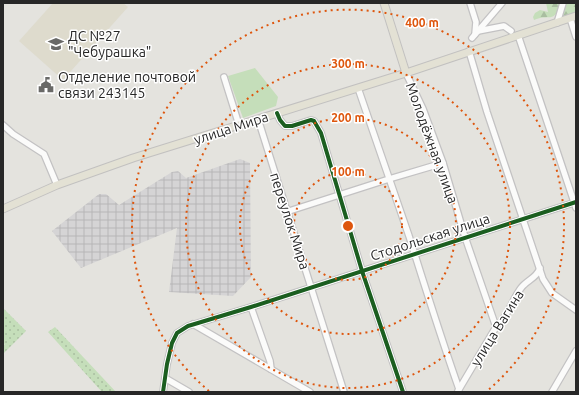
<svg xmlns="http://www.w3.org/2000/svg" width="579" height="395" font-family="Ubuntu,sans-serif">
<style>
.industrial{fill:url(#industrial-grid)}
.education{fill:#dedbcd}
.grass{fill:url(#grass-dots)}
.forest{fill:url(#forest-firs)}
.park{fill:#c5deba}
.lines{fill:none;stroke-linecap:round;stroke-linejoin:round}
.minor-casing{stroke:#c3c2c3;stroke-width:8}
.major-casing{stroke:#c2c1c0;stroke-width:9}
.minor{stroke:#fbfbfa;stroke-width:5.5}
.major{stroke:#e3e1d4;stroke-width:7}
.cycleway-casing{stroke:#fff;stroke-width:6}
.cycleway{stroke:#1b5e20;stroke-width:4}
.ring{fill:none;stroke:#de560d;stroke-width:2;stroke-dasharray:2 4}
.labels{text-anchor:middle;stroke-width:3;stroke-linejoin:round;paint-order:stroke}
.poi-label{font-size:14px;fill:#272727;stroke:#fff;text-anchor:start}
.street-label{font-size:14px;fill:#272727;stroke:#fff}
.centre{fill:#de560d;stroke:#fff;stroke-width:2}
.ring-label{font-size:12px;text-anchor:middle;font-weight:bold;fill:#de560d;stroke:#fff;stroke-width:3;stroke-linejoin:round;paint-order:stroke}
</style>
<defs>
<pattern id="industrial-grid" width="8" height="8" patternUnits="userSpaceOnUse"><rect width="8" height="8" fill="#d5d4d5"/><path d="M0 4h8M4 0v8" fill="none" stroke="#b7b6b7"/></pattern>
<pattern id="grass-dots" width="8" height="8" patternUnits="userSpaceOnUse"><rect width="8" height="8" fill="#c5deba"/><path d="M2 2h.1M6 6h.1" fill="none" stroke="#a9bea0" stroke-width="1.8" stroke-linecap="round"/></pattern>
<pattern id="forest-firs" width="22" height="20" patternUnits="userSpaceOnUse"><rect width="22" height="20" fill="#c5deba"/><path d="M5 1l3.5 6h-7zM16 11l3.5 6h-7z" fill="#a9bea0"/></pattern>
</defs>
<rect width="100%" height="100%" fill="#e4e3de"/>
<path class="industrial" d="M 240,159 L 250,163 L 251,277 L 233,296 L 169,292 L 177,228 L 81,268 L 52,231 L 99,194 L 106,194 L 119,205 L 172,172 L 178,171 L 186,178 Z"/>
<path class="education" d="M 53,3 L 123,3 L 128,7 L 63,80 L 19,41 Z"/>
<g class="grass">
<path d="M 3,308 L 26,331 L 3,354 L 3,346 L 5,344 L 3,343 Z"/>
<path d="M 55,327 L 116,392 L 102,392 L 48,332 Z"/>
</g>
<g class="forest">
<path d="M 546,3 L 561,3 C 554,25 549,13 534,20 L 533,17 L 535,13 L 540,10 L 548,12 Z"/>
<path d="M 565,3 L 576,3 L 576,12 L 563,16 L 562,11 Z"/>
</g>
<path class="park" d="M 255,68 L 278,97 L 276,106 L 243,118 L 228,76 Z"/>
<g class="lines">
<defs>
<g id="minor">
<path d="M 470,3 L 476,22 L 475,34"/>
<path d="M 570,18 L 576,37"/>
<path d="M 557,23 L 563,3"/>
<path d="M 478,31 L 504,26 L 511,31"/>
<path d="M 518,35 L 576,208"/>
<path d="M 472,38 L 502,3"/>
<path d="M 469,51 L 487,112 L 543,279 L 552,293 L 576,310"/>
<path d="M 406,73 L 423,109 L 443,163 L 465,237 L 496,327"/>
<path d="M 224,77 L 239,125"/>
<path d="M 358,88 L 409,236 C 425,287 441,338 459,389"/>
<path d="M 277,113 L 280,120 L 285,126 L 292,126 L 311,120 L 314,121 L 321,133 L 362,271 L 403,392"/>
<path d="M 258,119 L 344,392"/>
<path d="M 3,125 L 13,134 L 44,154 L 57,185"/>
<path d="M 286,212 L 389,179 L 443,163"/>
<path d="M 251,307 L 270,361 L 271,369"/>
<path d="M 193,324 L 310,392"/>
<path d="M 165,378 L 189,392"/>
<path d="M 458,391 L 496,327 C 508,317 512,300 521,288 C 527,280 537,278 540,268"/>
<path d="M 163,392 L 167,364 L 172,343 L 177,333 L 188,326 L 251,307 L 576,202"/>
<path d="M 552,392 L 576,351"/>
</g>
<g id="major">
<path d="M 384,3 L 406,73"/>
<path d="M 3,209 L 57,185 L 133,158 L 406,73 L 576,16"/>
</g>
</defs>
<use href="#minor" class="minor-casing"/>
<use href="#major" class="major-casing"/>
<use href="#minor" class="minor"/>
<use href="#major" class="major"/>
<defs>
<g id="cycleway">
<path d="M 277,113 L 280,120 L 285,126 L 292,126 L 311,120 L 314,121 L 321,133 L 362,271 L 403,392"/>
<path d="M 163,392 L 167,364 L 172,343 L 177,333 L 188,326 L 251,307 L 576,202"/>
</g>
</defs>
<use href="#cycleway" class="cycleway-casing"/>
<use href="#cycleway" class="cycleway"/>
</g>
<g class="ring">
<circle cx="348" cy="226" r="54"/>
<circle cx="348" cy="226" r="108"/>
<circle cx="348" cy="226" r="162"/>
<path d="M209 391A216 216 0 1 1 487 391"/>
</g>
<defs>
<symbol id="school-bare" viewBox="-9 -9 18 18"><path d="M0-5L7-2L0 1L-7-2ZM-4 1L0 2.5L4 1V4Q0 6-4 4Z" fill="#696967" stroke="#fff" stroke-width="2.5" paint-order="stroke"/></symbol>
<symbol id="civic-bare" viewBox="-9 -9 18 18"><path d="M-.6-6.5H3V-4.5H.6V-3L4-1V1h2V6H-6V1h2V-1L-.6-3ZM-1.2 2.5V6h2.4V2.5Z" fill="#696967" stroke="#fff" stroke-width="2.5" paint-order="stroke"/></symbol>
</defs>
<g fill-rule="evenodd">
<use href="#school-bare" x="45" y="33" width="22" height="22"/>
<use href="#civic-bare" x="35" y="74" width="22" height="22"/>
</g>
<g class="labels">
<g class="poi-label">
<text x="68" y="41">ДС №27<tspan x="68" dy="16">"Чебурашка"</tspan></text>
<text x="58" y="82">Отделение почтовой<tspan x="58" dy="16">связи 243145</tspan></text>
</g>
<g class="street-label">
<text transform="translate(231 128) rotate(-18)" y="5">улица Мира</text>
<text transform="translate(432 143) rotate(70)" y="5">Молодёжная улица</text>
<text transform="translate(290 221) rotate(72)" y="5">переулок Мира</text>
<text transform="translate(430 237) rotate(-18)" y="5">Стодольская улица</text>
<text transform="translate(497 328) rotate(-58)" y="5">улица Вагина</text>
</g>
</g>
<circle cx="348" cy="226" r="6" class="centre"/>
<g class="ring-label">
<text x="422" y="27">400 m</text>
<text x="348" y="68">300 m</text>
<text x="348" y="122">200 m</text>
<text x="348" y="176">100 m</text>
</g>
<rect width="579" height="395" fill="none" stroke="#272727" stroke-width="8"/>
</svg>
